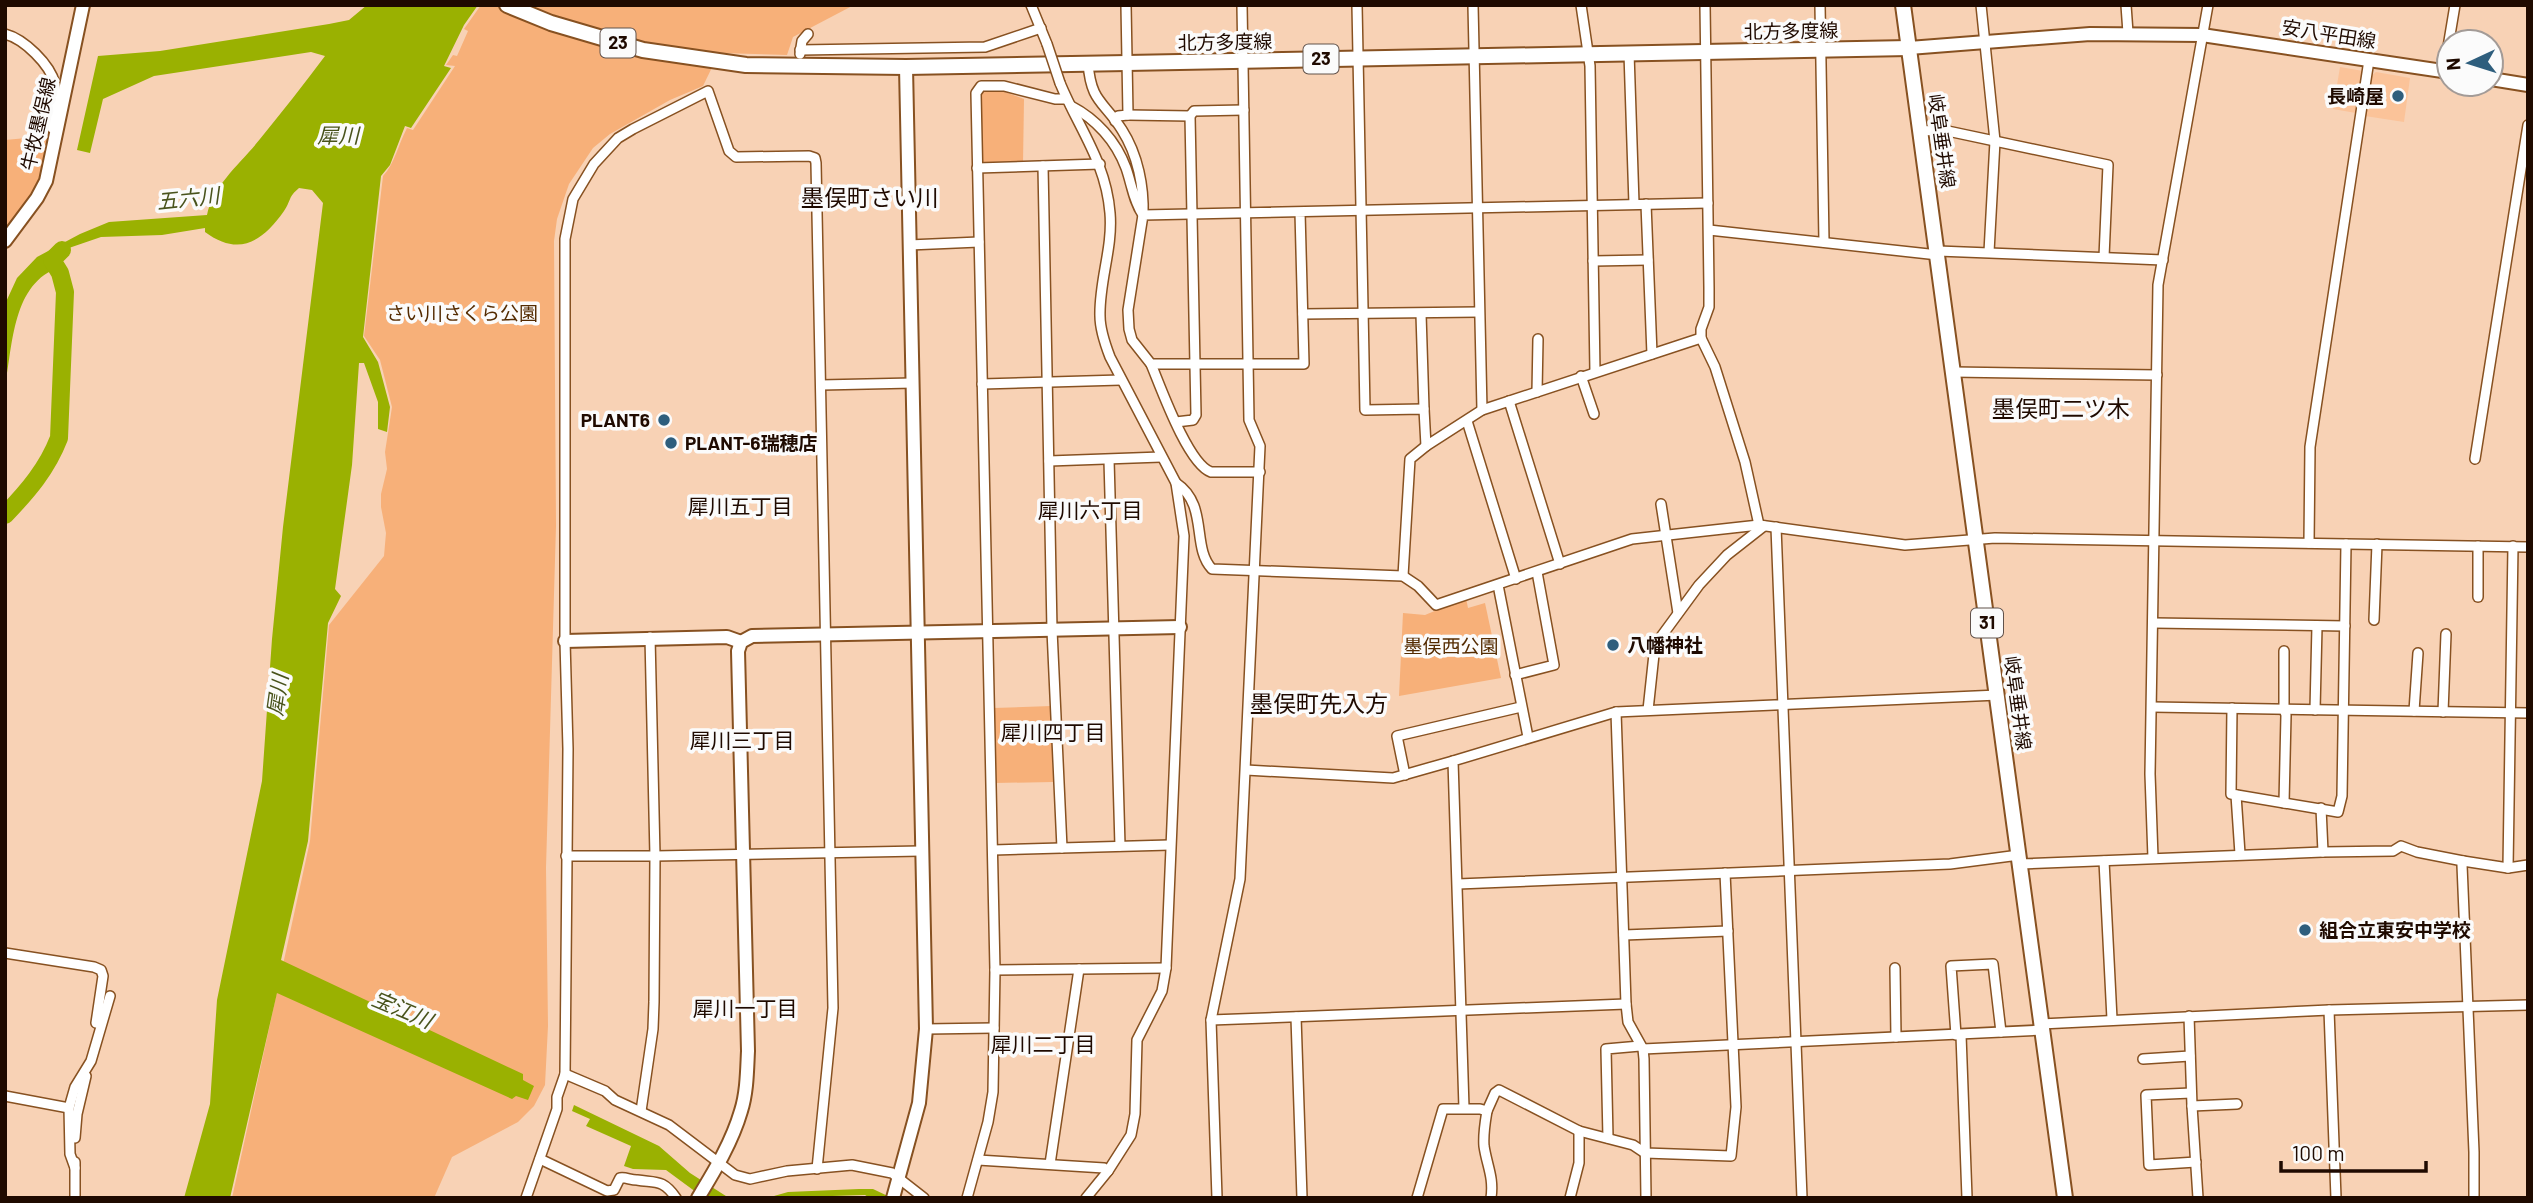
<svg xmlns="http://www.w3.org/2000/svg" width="2533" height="1203" font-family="Barlow,'Noto Sans JP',sans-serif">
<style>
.built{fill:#fbc399}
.green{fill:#f7b079}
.water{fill:#9ab101}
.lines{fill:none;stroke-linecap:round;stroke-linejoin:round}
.river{stroke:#9ab101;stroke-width:18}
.street-casing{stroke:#875121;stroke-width:12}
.secondary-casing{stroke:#875121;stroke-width:16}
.primary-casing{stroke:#875121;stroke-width:18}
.street{stroke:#fff;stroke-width:9}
.secondary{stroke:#fff;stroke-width:12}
.primary{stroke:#fff;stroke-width:14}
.street-bridge-casing{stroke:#875121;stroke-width:12;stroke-linecap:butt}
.street-bridge{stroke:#fff;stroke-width:9}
.poi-dot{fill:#2e5e7d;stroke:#fbfbfb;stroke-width:2.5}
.labels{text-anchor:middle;stroke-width:7;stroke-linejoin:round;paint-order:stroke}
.shield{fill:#fbfbfb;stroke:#61524b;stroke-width:2}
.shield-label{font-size:18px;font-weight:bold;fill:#1f0a00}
.street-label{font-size:19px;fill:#1f0a00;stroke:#fbfbfb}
.poi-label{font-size:19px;font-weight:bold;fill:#1f0a00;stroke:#fbfbfb;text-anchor:start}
.park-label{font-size:19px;fill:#542b01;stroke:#fbfbfb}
.water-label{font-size:21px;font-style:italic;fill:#49531c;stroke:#fbfbfb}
.neighbourhood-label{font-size:21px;fill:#1f0a00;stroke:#fbfbfb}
.quarter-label{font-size:23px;fill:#1f0a00;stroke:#fbfbfb}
</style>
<rect width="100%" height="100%" fill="#f8d2b5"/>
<g class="built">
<path d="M 2340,67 L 2363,71 L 2356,113 L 2333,109 Z"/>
<path d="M 2376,72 L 2410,78 L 2404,122 L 2365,116 L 2371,76 Z"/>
</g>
<g class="green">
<path d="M 481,5 L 854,5 L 793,37 L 787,55 L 719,53 L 703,86 L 670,100 L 610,134 L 593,148 L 569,184 L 557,219 L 554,241 L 556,526 L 546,868 L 548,1026 L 545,1085 L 534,1106 L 518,1122 L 452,1157 L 434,1198 L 232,1198 L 310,841 L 329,625 L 384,556 L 386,533 L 381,507 L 381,494 L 387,469 L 385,452 L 392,407 L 380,360 L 364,336 L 383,176 C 395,163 398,145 407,128 L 413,130 L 455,66 L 446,65 L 453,55 L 457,56 L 468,31 L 464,29 Z"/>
<path d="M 1002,91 L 1024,99 L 1023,163 L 981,163 L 980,92 Z"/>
<path d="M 48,136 C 46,161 41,189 26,210 C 20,216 11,220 5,228 L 5,140 Z"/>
<path d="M 1466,598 L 1468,608 L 1485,603 L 1501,678 L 1399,696 L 1403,613 L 1425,615 Z"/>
<path d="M 1051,706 L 1053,782 L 995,783 L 993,708 Z"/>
</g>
<g class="water">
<path d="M 367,5 L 478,5 L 464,25 L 444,66 L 451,68 L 411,128 L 405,126 L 390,165 L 381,176 L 363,337 L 378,362 L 390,407 L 387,432 L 378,429 L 378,402 L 364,363 L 359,363 L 352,465 L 335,589 L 341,596 L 328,623 L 308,841 L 281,960 L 523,1074 L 523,1080 L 534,1086 L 528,1100 L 516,1096 L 512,1099 L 277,993 L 230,1198 L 184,1198 L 210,1104 L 217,1000 L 262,781 L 272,639 L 283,527 L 323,203 L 312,190 L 299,188 C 288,197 291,201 284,211 C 262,242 239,257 205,232 L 205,228 L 162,235 L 101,237 L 66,249 L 60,267 C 12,283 13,345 5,386 L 5,304 L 17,278 L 37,257 L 80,234 L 109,222 L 207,215 C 213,185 241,163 260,139 C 282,112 304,84 325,56 L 311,52 L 154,76 L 103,99 L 90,153 L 77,150 L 98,56 L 160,51 L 329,24 L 349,20 Z"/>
<path d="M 574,1105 L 659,1146 L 690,1173 L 729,1198 L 704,1198 L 666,1170 L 633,1169 L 624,1166 L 631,1146 L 586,1126 L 590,1119 L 572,1111 Z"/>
<path d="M 859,1189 L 873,1189 L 892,1198 L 870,1198 L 865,1195 L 767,1198 L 788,1192 Z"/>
</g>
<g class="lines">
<path class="river" d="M 5,515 C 28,491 47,469 59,438 L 65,292 L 60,273 L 52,260 L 62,250"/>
<defs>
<g id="street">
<path d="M 1031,5 L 1047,44"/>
<path d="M 1357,5 L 1365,410 L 1424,409 L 1426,446 L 1482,410 L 1701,338"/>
<path d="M 1473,5 L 1482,410"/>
<path d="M 1581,5 L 1590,66 L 1595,372"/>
<path d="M 1705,5 L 1709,288 L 1709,307 L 1701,329 L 1701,338 L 1715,367 L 1745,462 L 1759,525"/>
<path d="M 1820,5 L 1824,242"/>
<path d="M 1981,5 L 1995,141 L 1989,252"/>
<path d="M 2126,5 L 2128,33"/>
<path d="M 5,34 C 24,39 50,64 55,84 C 57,97 53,115 52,128"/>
<path d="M 800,50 L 985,47 L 1041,28"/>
<path d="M 1629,53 L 1634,204"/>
<path d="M 800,54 L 802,41 L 808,34"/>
<path d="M 2444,71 L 2455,5"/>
<path d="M 1060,83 C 1079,129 1106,162 1110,213 C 1113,248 1099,281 1100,316 C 1100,330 1105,344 1110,357 L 1176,483 L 1184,536 L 1166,968 L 1162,991 L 1137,1040 L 1135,1114 L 1131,1135 L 1108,1171 L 1086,1198"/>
<path d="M 1071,106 C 1096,119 1116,141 1126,168 C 1132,185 1133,200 1143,215 C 1144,187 1138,155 1122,130 C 1104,101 1091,103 1088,63"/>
<path d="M 1128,115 L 1190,116"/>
<path d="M 1115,121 L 1118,116 L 1128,115 L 1126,5"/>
<path d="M 1921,131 L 1943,130 L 2108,165 L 2104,257"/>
<path d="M 1043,166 L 1052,630 L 1062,848"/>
<path d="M 977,168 L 1100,164"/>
<path d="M 1646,204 L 1652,354"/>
<path d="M 1300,212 L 1304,364 L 1151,364 L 1132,340 L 1129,329 L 1128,310 L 1143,215 L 1708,203"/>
<path d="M 1709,230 L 1938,255"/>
<path d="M 909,245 L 979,242"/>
<path d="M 1938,251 L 2163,260"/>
<path d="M 1593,261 L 1648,260"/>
<path d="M 1303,314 L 1479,312"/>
<path d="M 1421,314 L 1424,409"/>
<path d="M 1151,364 C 1161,388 1188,464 1211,472 L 1260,472"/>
<path d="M 1953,372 L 2157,375"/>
<path d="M 1581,376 L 1594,414"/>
<path d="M 982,384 L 1121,380"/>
<path d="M 821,385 L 913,383"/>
<path d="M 1537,392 L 1538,339"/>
<path d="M 1509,401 L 1560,564"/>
<path d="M 1467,421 L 1516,579"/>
<path d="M 1176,422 L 1193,420 L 1196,415 L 1190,116 L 1194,111 L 1244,110"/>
<path d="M 2475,459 L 2528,125"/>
<path d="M 1109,460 L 1120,846"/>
<path d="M 1049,461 L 1161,457"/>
<path d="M 1176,483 C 1209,505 1191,547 1212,569 L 1403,576 L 1418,586 L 1436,605 L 1632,539 L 1759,525 L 1905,545 L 1995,538 L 2528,547"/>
<path d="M 1661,504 L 1678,613"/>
<path d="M 1776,527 L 1802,1198"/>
<path d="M 2309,543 L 2310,447 L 2369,60"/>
<path d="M 1403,576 L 1410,459 L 1426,446"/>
<path d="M 1498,585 L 1528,737"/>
<path d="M 2478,597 L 2478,546"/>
<path d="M 2374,620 L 2377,544"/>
<path d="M 2154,623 L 2345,626"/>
<path d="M 1515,675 L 1554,665 L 1537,572"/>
<path d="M 2152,707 L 2528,713"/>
<path d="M 2232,708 L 2231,794 L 2338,812 L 2342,796 L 2346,544"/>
<path d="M 1648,710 L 1655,645 L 1699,585 L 1727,555 L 1764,526"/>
<path d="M 2315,710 L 2317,626"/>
<path d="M 2414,711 L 2418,653"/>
<path d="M 1616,712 L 1626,1004 L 1628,1022 L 1643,1049 L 1644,1059 L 1646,1198"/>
<path d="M 2443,712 L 2446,634"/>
<path d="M 1246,770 L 1393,778 L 1453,761"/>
<path d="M 1405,775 L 1397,736 L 1521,707"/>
<path d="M 2236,795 L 2240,854"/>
<path d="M 2284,803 L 2286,715 L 2284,709 L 2284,651"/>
<path d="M 993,850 L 1170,845"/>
<path d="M 2323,852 L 2393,851 L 2401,846 L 2417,852 L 2463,861"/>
<path d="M 566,856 L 655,856 L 921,851"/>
<path d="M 2153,858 L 2150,774 L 2158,285 L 2208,5"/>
<path d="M 2104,861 L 2112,1019"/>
<path d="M 2020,864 L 2323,852 L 2321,808"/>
<path d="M 2508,868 L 2513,546"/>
<path d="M 1458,884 L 1950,864 L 2019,855"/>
<path d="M 1624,935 L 1728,931"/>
<path d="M 5,953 L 94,967 L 101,970 L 103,976 L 96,1023"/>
<path d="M 1895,968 L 1896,1037"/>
<path d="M 995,970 L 1166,968"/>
<path d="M 2329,1010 L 2336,1198"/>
<path d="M 2189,1016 L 2192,1106 L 2198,1198"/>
<path d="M 1296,1017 L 1302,1198"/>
<path d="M 1211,1020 L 1626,1004"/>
<path d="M 2041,1024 L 2329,1010 L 2528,1005"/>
<path d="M 926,1029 L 994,1028"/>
<path d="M 1956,1035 L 1951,966 L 1993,964 L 2001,1032"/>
<path d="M 1961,1035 L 1967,1198"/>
<path d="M 1643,1049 L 2042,1030"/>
<path d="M 2143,1059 L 2190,1056"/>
<path d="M 565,1074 L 605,1091 L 615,1100 L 669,1125 L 735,1175 L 750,1179 L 787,1171 L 852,1165 L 892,1173 L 924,1198"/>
<path d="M 2191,1093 L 2146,1095 L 2149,1165 L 2196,1162"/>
<path d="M 5,1096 L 69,1108"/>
<path d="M 2192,1106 L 2237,1104"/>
<path d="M 1464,1108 L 1453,761 L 1616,712 L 1998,695"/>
<path d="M 641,1111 L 653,1029 L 654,1002 L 655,856 L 650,637"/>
<path d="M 1487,1111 C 1485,1123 1483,1134 1484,1146 C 1487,1166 1494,1177 1491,1198"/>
<path d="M 75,1138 L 77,1114 L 86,1076"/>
<path d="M 1608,1138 L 1606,1049 L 1640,1046"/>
<path d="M 540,1159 L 607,1191 L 614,1190 L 620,1178 C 626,1177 630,1180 637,1180 C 656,1183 663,1179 676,1198"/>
<path d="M 978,1160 L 1104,1168 L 1108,1171"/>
<path d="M 1050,1164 L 1079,969"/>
<path d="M 75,1168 L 70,1154 L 69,1108 L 75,1087 L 91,1061 L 110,996"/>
<path d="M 75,1198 L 75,1162"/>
<path d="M 526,1198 L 557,1109 L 557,1097 L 565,1074 L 568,749 L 565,641 L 565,239 L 573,199 L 594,164 L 618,138 L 633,129 L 708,91 L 729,151 L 736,157 L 809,156 L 815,158 L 816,163 L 833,1008 L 817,1169"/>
<path d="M 967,1198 L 988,1122 L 993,1092 L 995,970 L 976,93 L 981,86 L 1004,86 L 1055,99 L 1066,99"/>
<path d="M 1217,1198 L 1211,1020 L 1240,879 L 1260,446 L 1249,420 L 1242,5"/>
<path d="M 1417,1198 L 1443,1109 L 1480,1109 L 1487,1111 L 1495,1093 L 1499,1090 L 1579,1131 L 1633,1145 L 1645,1153 L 1731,1156 L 1736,1107 L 1725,873"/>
<path d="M 1570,1198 L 1579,1163 L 1579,1131"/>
<path d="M 2474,1198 L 2474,1152 L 2462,865 L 2463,861 L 2508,868 L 2528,865"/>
</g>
<g id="secondary">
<path d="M 1909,48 L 2090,34 L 2202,35 L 2449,72"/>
<path d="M 2491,79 L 2528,85"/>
<path d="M 5,241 L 37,198 L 46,181 L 83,5"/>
<path d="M 565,641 L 727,637 L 741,642"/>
<path d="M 698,1198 C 715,1170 732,1142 741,1111 C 747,1092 747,1071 748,1051 L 738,651 L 741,642 L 752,636 L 1180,627"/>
<path d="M 893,1198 L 919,1103 L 926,1029 L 906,67"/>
</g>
<g id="primary">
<path d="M 507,5 L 551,23 L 643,50 L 746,65 L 906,67 L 1127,63 L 1909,48"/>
<path d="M 1903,5 L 2065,1198"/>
</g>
</defs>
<use href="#street" class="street-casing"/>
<use href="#secondary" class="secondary-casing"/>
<use href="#primary" class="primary-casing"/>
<use href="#street" class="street"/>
<use href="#secondary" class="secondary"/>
<use href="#primary" class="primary"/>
<defs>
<path id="street-bridge" d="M 1047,44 L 1060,83"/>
</defs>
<use href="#street-bridge" class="street-bridge-casing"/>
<use href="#street-bridge" class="street-bridge"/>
</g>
<g class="poi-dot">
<circle cx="2398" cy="96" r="7"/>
<circle cx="664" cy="420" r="7"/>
<circle cx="671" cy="443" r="7"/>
<circle cx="1613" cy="645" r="7"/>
<circle cx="2305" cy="930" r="7"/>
</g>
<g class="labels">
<g class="shield">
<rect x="600.5" y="28.5" width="35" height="29" rx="5"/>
<rect x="1303.5" y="44.5" width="35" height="29" rx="5"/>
<rect x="1971" y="608.5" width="32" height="29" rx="5"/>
</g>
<g class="shield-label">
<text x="618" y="49">23</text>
<text x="1321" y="65">23</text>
<text x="1987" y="629">31</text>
</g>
<g class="street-label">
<text transform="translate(1791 31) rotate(-1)" y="7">北方多度線</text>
<text transform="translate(2329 34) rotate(9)" y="7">安八平田線</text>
<text transform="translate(1225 42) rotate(-1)" y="7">北方多度線</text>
<text transform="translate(38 124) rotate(-77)" y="7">牛牧墨俣線</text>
<text transform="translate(1942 141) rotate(82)" y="7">岐阜垂井線</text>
<text transform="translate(2018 703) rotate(82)" y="7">岐阜垂井線</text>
</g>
<g class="poi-label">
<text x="2384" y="103" text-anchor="end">長崎屋</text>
<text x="650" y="427" text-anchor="end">PLANT6</text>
<text x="685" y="450">PLANT-6瑞穂店</text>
<text x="1627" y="652">八幡神社</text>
<text x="2319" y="937">組合立東安中学校</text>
</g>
<g class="park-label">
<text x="462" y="320">さい川さくら公園</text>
<text x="1451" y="653">墨俣西公園</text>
</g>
<g class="water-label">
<text x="338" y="143">犀川</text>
<text transform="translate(188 199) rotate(-6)" y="7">五六川</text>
<text transform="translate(278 695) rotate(-82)" y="7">犀川</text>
<text transform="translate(402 1010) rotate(23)" y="7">宝江川</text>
</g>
<g class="neighbourhood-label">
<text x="740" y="514">犀川五丁目</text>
<text x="1090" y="518">犀川六丁目</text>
<text x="1053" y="740">犀川四丁目</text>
<text x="742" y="748">犀川三丁目</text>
<text x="745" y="1016">犀川一丁目</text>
<text x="1043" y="1052">犀川二丁目</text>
</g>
<g class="quarter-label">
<text x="870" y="206">墨俣町さい川</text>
<text x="2061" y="417">墨俣町二ツ木</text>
<text x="1319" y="712">墨俣町先入方</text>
</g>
</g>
<rect width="2533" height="1203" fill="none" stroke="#1f0a00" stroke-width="14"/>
<g transform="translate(2470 63) rotate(266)"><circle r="33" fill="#fbfbfb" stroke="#a39b97" stroke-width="2"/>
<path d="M0-5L12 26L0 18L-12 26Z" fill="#2e5e7d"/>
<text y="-10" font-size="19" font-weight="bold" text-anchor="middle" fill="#1f0a00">N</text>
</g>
<path d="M2281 1161v10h145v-10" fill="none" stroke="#1f0a00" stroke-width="3.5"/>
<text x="2292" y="1161" font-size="21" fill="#1f0a00" stroke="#fbfbfb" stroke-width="5" paint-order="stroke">100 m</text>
</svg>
